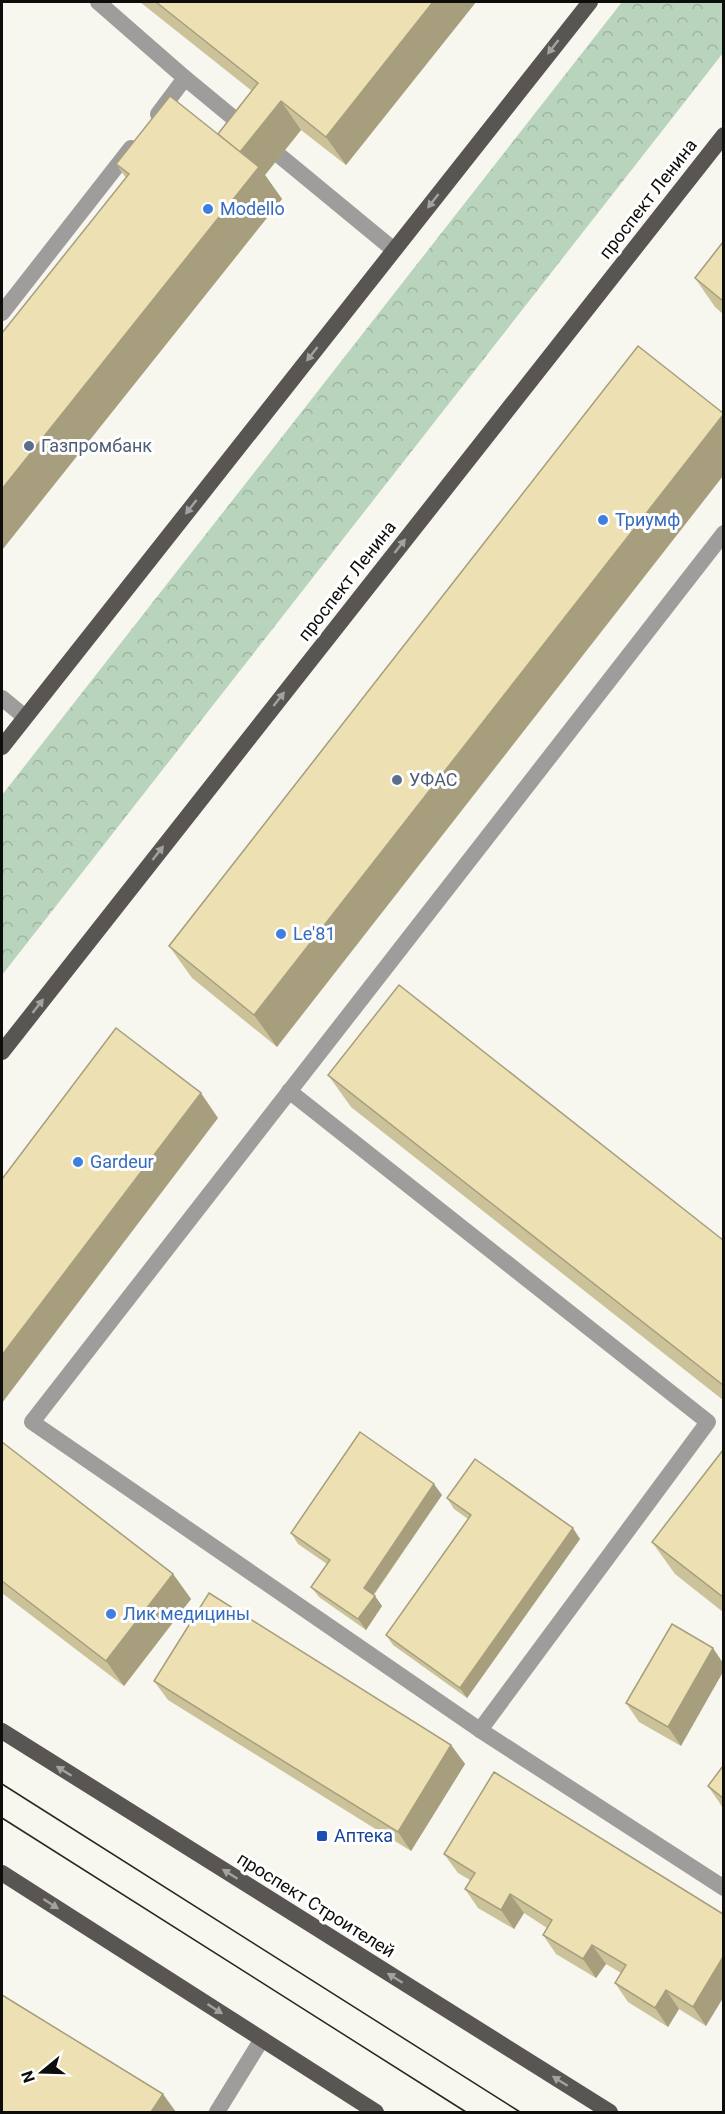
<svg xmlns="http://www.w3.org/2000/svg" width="725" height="2114" font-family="Roboto,sans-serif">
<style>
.forest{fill:url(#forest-crowns)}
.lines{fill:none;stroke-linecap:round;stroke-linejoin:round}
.service{stroke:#9f9d9b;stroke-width:16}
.primary{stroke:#595552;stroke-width:16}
.tram{stroke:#262623;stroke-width:1.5}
.wall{fill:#ccc29a}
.shaded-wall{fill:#a69e7d}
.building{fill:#ede1b3;stroke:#a69e7d;stroke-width:1.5}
.oneway{fill:#a4a2a0}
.shop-dot{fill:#3f7fe0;stroke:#fff;stroke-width:2}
.service-dot{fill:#5c6f8a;stroke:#fff;stroke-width:2}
.transit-dot{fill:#1a4fb4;stroke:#fff;stroke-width:2}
.labels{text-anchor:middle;stroke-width:6;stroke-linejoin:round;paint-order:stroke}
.street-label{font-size:18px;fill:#0d0d0b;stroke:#fff}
.shop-label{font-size:18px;fill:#366cbe;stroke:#fff;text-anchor:start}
.service-label{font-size:18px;fill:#4e5e75;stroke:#fff;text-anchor:start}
.transit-label{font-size:18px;fill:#164399;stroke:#fff;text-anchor:start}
</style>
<defs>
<pattern id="forest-crowns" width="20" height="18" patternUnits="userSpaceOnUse" patternTransform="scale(1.5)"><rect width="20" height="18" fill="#b9d4bc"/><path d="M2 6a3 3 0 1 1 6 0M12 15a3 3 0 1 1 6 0" fill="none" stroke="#9eb5a0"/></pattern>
</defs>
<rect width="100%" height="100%" fill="#f7f6ef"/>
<path class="forest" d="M 622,2 L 723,2 L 723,53 L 2,975 L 2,795 Z"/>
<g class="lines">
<g class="service">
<path d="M 98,2 L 185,78 L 158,114"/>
<path d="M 185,78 L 248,130"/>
<path d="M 280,156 L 394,250"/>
<path d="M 2,313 L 131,148"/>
<path d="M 724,533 L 32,1422 L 480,1730 L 724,1888"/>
<path d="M 2,698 L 25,717"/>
<path d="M 289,1091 L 708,1422 L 480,1730"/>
<path d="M 217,2112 L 262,2039"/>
</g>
<g class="primary">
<path d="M 2,747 L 590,2"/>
<path d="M 2,1052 L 724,135"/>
<path d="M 2,1731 L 610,2112"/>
<path d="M 2,1873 L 376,2112"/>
</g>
<g class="tram">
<path d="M 2,1784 L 520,2112"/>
<path d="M 2,1818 L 466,2112"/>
</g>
</g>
<g class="wall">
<path d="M 140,2 L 476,2 L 346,165 L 301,130 L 265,175 L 282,199 L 2,550 L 2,333 L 126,178 L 116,164 L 218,134 L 252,91 Z"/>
<path d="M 723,242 L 723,314 L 715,307 L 695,278 Z"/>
<path d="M 638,346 L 277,1047 L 192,978 L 169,946 Z"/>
<path d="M 328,1075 L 723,1240 L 723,1400 L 351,1107 Z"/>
<path d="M 2,1442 L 173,1574 L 191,1599 L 124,1686 L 2,1593 Z"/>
<path d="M 723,1450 L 723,1612 L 675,1574 L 652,1542 Z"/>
<path d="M 442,1495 L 374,1595 L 382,1606 L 366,1630 L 319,1597 L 311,1587 L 327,1564 L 298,1544 L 291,1533 Z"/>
<path d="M 447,1498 L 580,1539 L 467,1698 L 393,1645 L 386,1635 L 468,1519 L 454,1509 Z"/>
<path d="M 672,1624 L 681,1746 L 639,1722 L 626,1703 Z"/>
<path d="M 154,1681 L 451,1745 L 465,1764 L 411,1851 L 168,1700 Z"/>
<path d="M 723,1766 L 723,1808 L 708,1786 Z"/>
<path d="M 444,1854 L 723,1914 L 706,2026 L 679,2009 L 668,2027 L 628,2002 L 615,1983 L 621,1973 L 606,1964 L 596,1978 L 556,1954 L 543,1935 L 547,1928 L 524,1913 L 514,1929 L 478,1908 L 465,1889 L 470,1880 L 458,1873 Z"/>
</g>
<g class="shaded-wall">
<path d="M 433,2 L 476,2 L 346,165 L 326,137 Z"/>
<path d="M 281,101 L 301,130 L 265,175 L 282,199 L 2,550 L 2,489 L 239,153 Z"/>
<path d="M 723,415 L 723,476 L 277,1047 L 254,1015 Z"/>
<path d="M 201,1093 L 218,1118 L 2,1403 L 2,1355 Z"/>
<path d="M 434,1484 L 442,1495 L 371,1598 L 364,1588 Z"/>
<path d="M 573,1528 L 580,1539 L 467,1698 L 460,1688 Z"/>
<path d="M 173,1574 L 191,1599 L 124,1686 L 106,1661 Z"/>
<path d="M 375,1596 L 382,1606 L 366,1630 L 358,1619 Z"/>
<path d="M 713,1648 L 723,1663 L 723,1672 L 681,1746 L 668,1727 Z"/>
<path d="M 451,1745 L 465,1764 L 411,1851 L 398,1832 Z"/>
<path d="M 510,1894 L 524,1913 L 514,1929 L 501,1910 Z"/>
<path d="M 592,1945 L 606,1964 L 596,1978 L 583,1959 Z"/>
<path d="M 723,1957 L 723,1998 L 706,2026 L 693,2007 Z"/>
<path d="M 666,1990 L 679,2009 L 668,2027 L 655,2008 Z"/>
<path d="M 163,2094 L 176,2112 L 151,2112 Z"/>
</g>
<g class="building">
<path d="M 156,2 L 433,2 L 326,137 L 281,101 L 240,152 L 218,134 L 258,83 Z"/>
<path d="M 170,96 L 259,167 L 2,489 L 2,333 L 129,174 L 116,164 Z"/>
<path d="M 723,242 L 723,301 L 695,278 Z"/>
<path d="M 638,346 L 723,413 L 723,415 L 254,1015 L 169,946 Z"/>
<path d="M 399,985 L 723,1240 L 723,1385 L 328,1075 Z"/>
<path d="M 116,1028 L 201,1093 L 2,1355 L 2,1179 Z"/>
<path d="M 360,1432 L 434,1484 L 364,1588 L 375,1596 L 358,1619 L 311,1587 L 330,1560 L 291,1533 Z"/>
<path d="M 2,1442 L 173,1574 L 106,1661 L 2,1581 Z"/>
<path d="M 723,1450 L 723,1597 L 652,1542 Z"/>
<path d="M 475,1459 L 573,1528 L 460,1688 L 386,1635 L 471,1515 L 447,1498 Z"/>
<path d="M 209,1593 L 451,1745 L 398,1832 L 154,1681 Z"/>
<path d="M 672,1624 L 713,1648 L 668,1727 L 626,1703 Z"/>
<path d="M 723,1766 L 723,1798 L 708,1786 Z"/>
<path d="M 494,1772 L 723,1914 L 723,1957 L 693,2007 L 666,1990 L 655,2008 L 615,1983 L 626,1965 L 592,1945 L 583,1959 L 543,1935 L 552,1920 L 510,1894 L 501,1910 L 465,1889 L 475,1873 L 444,1854 Z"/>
<path d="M 2,1995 L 163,2094 L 151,2112 L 2,2112 Z"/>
</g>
<defs><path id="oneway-solid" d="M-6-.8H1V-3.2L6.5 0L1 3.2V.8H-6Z" transform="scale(1.5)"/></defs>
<g class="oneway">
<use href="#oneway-solid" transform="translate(553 47) rotate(128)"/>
<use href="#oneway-solid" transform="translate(433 201) rotate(128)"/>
<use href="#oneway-solid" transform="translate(312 354) rotate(128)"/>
<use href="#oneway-solid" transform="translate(191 507) rotate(128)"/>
<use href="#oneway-solid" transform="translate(400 546) rotate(-52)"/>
<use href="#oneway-solid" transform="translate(279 699) rotate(-52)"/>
<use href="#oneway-solid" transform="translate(158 853) rotate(-52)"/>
<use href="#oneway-solid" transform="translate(38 1006) rotate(-52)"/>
<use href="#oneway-solid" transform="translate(64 1771) rotate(-148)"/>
<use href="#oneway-solid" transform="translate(230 1874) rotate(-148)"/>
<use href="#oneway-solid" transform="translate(51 1904) rotate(33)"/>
<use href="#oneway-solid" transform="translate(395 1978) rotate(-148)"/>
<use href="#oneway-solid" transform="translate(215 2009) rotate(33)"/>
<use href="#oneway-solid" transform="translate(560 2081) rotate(-148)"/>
</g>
<g class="shop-dot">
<circle cx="208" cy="209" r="6"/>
<circle cx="603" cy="520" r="6"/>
<circle cx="281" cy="934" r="6"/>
<circle cx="78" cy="1162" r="6"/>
<circle cx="111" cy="1614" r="6"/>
</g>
<g class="service-dot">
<circle cx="29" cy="446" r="6"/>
<circle cx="397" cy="780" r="6"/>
</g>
<rect class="transit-dot" x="316" y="1830" width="12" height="12" rx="3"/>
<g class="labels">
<g class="street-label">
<text transform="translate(648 199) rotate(-52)" y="6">проспект Ленина</text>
<text transform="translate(347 581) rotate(-52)" y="6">проспект Ленина</text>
<text transform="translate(316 1905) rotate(32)" y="6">проспект Строителей</text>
</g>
<g class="shop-label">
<text x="220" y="215">Modello</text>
<text x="615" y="526">Триумф</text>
<text x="293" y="940">Le'81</text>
<text x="90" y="1168">Gardeur</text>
<text x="123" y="1620">Лик медицины</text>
</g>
<g class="service-label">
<text x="41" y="452">Газпромбанк</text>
<text x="409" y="786">УФАС</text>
</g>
<g class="transit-label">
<text x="334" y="1842">Аптека</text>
</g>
</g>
<rect width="725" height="2114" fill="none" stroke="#0d0d0b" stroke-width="6"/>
<g transform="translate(42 2072) rotate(251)" stroke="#ffffff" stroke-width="4.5" paint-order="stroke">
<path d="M0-4.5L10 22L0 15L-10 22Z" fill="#0d0d0b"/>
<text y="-9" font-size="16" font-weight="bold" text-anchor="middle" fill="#0d0d0b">N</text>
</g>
</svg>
